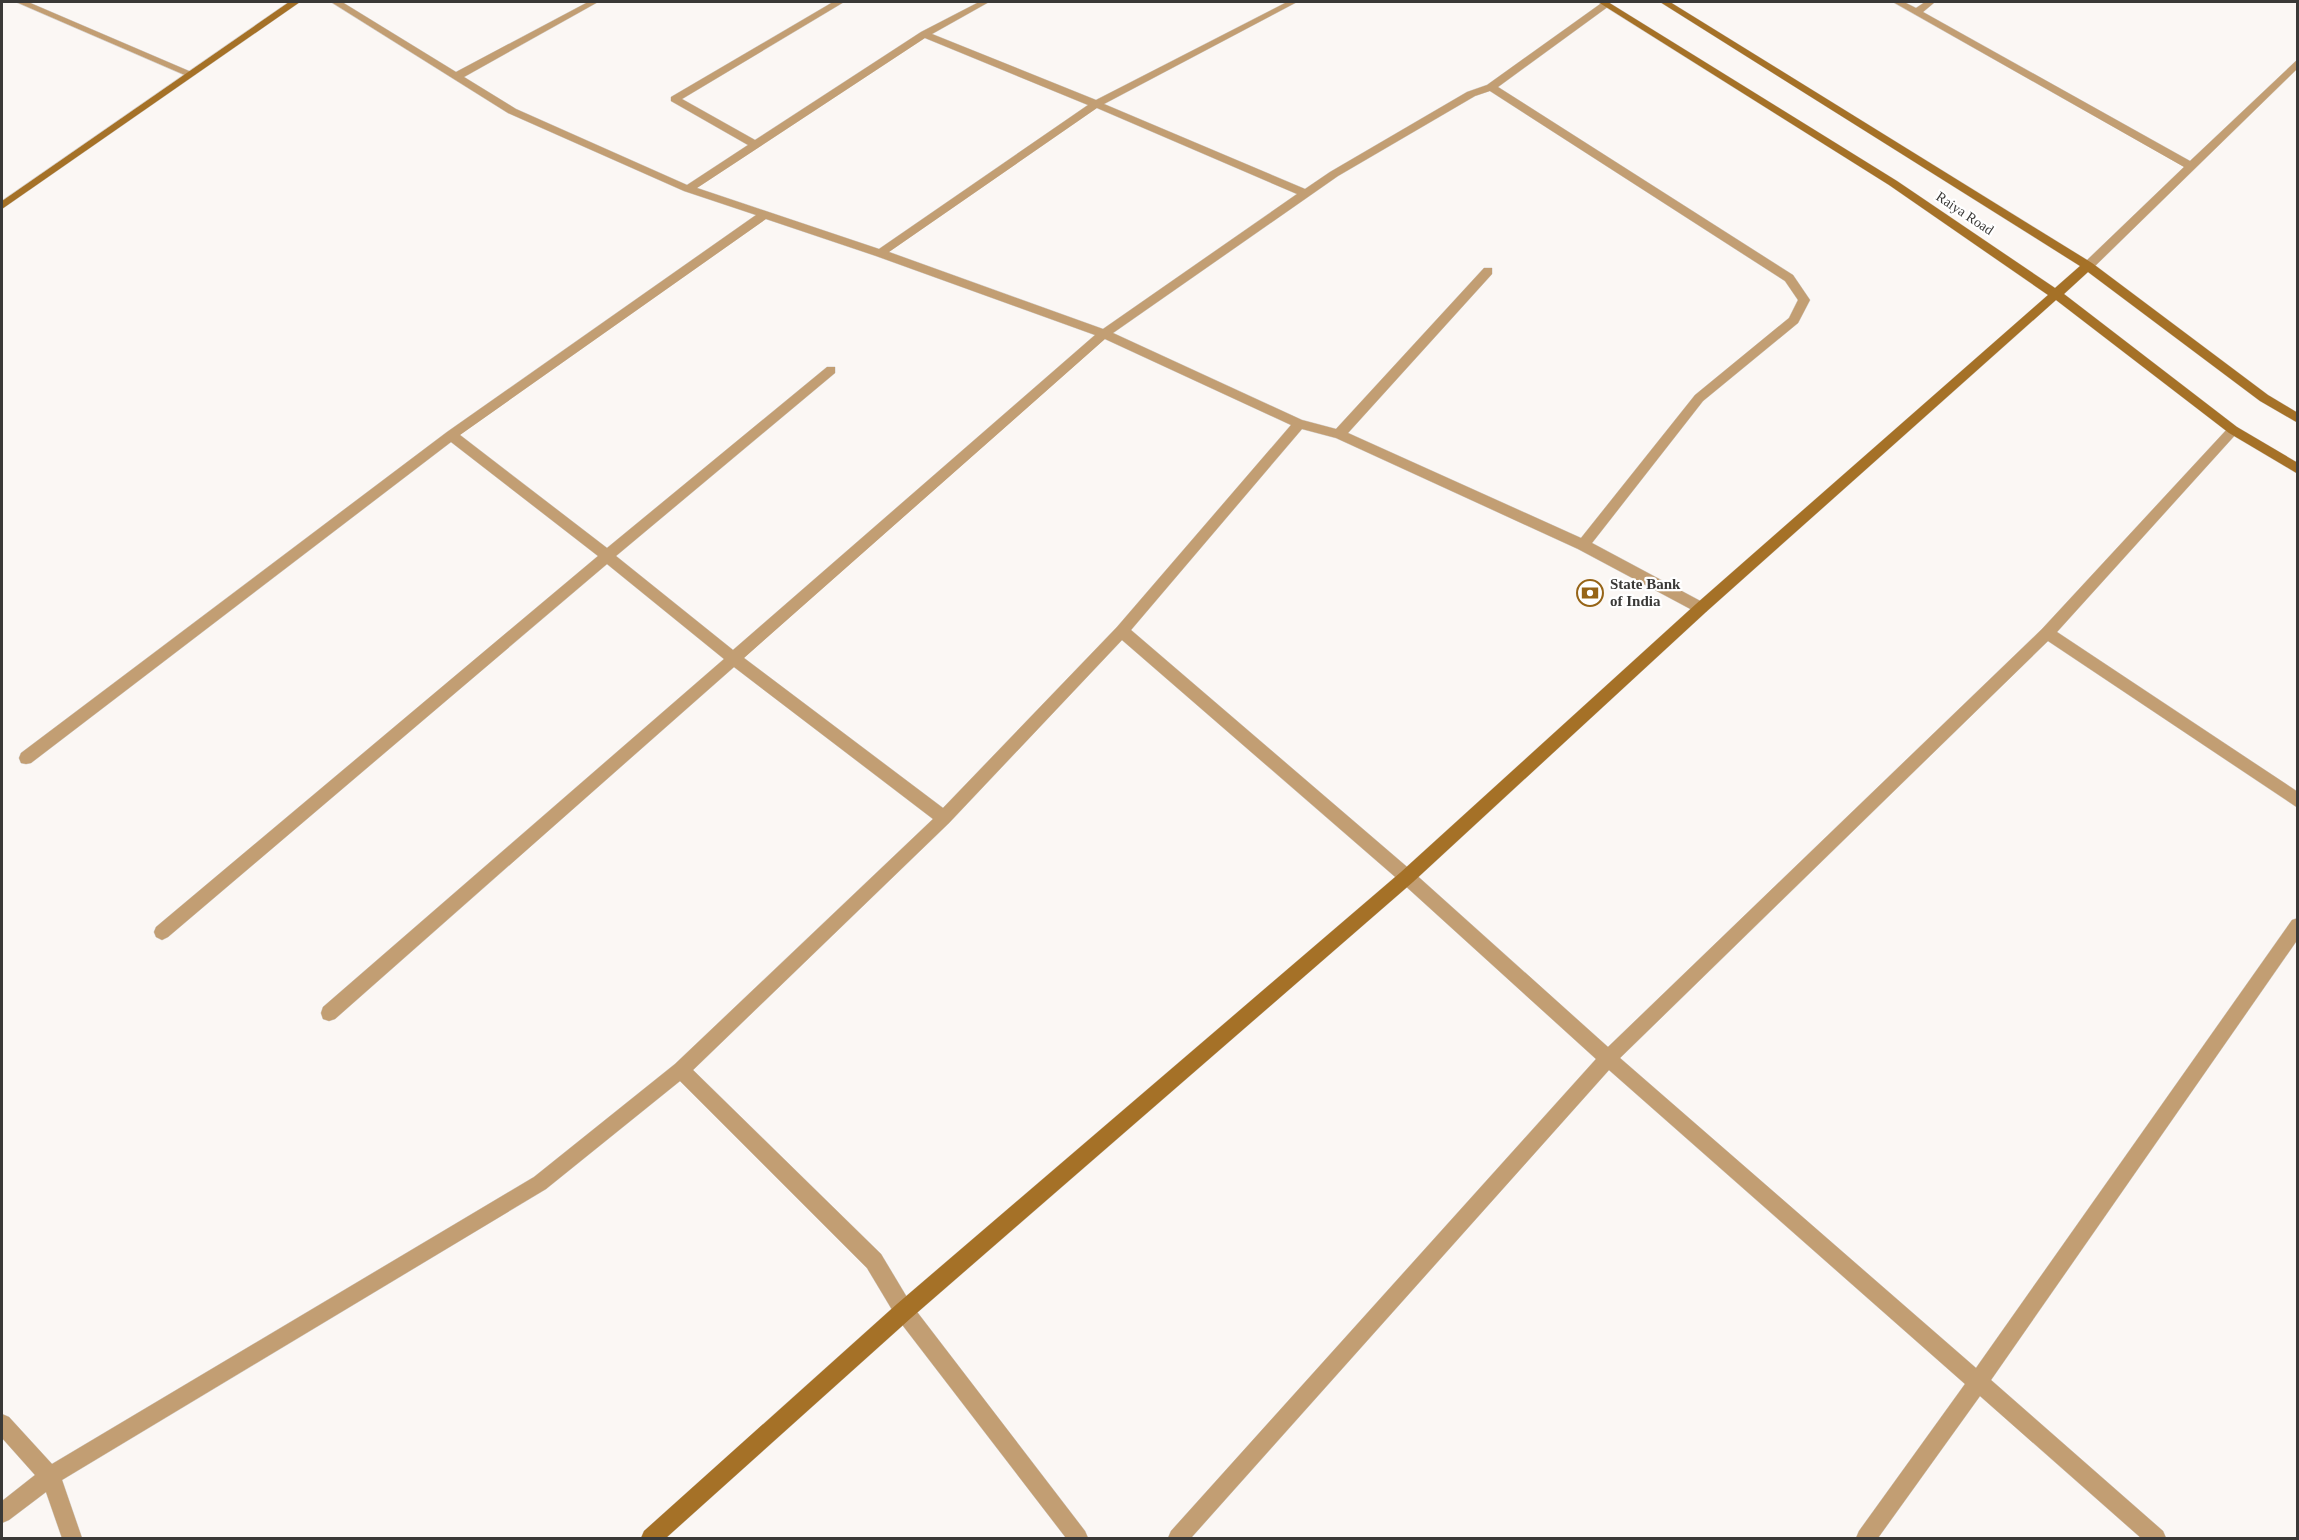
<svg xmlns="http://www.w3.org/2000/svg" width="2299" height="1540" font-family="Georgia,serif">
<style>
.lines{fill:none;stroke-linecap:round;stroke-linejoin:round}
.street-casing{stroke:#d8d5d2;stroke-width:1}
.secondary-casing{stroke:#d8d5d2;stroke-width:1}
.street{fill:#c29e73;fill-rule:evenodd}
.secondary{fill:#a57127;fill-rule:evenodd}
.labels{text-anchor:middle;stroke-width:4.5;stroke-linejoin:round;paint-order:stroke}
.far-street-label{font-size:14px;fill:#3a3937;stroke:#fff}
.poi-label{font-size:15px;font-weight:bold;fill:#3a3937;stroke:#fff;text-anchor:start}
</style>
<rect width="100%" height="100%" fill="#fbf7f4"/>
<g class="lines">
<defs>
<g id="street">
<path d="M 16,2 L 28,2 L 196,74 L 187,76 Z"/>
<path d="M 331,2 L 342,2 L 456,72 L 588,2 L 598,2 L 464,77 L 516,109 L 687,185 L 748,145 L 671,101 L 671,97 L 833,2 L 844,2 L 682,99 L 755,140 L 921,32 L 979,2 L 989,2 L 932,34 L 1096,100 L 1287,2 L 1297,2 L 1104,104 L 1305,189 L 1330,172 L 1467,92 L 1487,85 L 1603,2 L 1609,2 L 1609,6 L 1498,87 L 1793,275 L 1810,300 L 1798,323 L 1703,401 L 1592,543 L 1706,604 L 1708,608 L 1706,612 L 1696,612 L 1578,549 L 1336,438 L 1302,429 L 1131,630 L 1413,872 L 1608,1047 L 2042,629 L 2229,427 L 2237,427 L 2239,430 L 2237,433 L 2057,632 L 2298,792 L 2298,808 L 2048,641 L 1620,1058 L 1976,1368 L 2292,920 L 2298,918 L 2298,939 L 1991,1380 L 2163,1531 L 2166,1538 L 2141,1538 L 1980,1396 L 1878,1538 L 1856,1538 L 1859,1531 L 1965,1384 L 1609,1070 L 1191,1538 L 1168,1538 L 1171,1531 L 1596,1059 L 1401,882 L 1122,640 L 949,823 L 693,1070 L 881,1254 L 911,1304 L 1085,1531 L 1088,1538 L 1066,1538 L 897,1318 L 867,1268 L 680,1081 L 546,1189 L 62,1480 L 82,1538 L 62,1538 L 46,1492 L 9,1520 L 2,1523 L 2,1501 L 35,1475 L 2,1438 L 2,1414 L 9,1417 L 52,1464 L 534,1177 L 675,1064 L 933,819 L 734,667 L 335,1019 L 329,1021 L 323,1019 L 321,1013 L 323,1007 L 724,659 L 607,564 L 168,937 L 162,940 L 156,937 L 154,932 L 156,927 L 598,556 L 451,442 L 31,763 L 26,764 L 21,763 L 19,758 L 21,753 L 447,432 L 756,215 L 684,191 L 508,113 ZM 925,38 L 1088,105 L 879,249 L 697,188 ZM 1490,91 L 1785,281 L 1798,300 L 1789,318 L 1695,395 L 1581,538 L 1348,433 L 1492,274 L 1492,268 L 1484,268 L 1336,429 L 1302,420 L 1113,333 L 1338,176 L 1475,96 ZM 1097,108 L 1297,194 L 1103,329 L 889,252 ZM 766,219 L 876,256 L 1095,335 L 733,650 L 616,556 L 835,373 L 835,367 L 827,367 L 607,548 L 460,435 ZM 1105,339 L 1291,425 L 1117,627 L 943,808 L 744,658 Z"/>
<path d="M 1893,2 L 1904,2 L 1916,8 L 1925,2 L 1935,2 L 1923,12 L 2190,161 L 2298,59 L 2298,68 L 2092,269 L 2084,269 L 2084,263 L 2184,167 Z"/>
</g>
<g id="secondary">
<path d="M 289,2 L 300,2 L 2,209 L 2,201 Z"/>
<path d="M 1598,2 L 1608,2 L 1897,181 L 2055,288 L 2080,266 L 1660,2 L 1670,2 L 2092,263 L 2268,395 L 2298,413 L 2298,423 L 2260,401 L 2088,272 L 2064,294 L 2237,427 L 2298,463 L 2298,474 L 2229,433 L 2056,300 L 1706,612 L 1413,882 L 911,1318 L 666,1538 L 641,1538 L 644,1531 L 897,1304 L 1401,872 L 1696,604 L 2048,295 L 1889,185 Z"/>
</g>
</defs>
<use href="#street" class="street-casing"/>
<use href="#secondary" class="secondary-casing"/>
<use href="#street" class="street"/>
<use href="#secondary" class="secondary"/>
</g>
<defs>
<symbol id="bank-ring" viewBox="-11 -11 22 22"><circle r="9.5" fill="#fff" stroke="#966417" stroke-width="1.5"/><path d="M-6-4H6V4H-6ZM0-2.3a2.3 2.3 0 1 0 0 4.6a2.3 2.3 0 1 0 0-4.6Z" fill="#966417"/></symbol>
</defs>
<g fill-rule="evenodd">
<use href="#bank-ring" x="1575" y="578" width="30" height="30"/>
</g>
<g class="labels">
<g class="far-street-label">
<text transform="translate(1965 213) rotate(34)" y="5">Raiya Road</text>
</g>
<g class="poi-label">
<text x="1610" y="589">State Bank<tspan x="1610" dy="17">of India</tspan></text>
</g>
</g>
<rect width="2299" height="1540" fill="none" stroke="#3a3937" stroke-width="6"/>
</svg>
